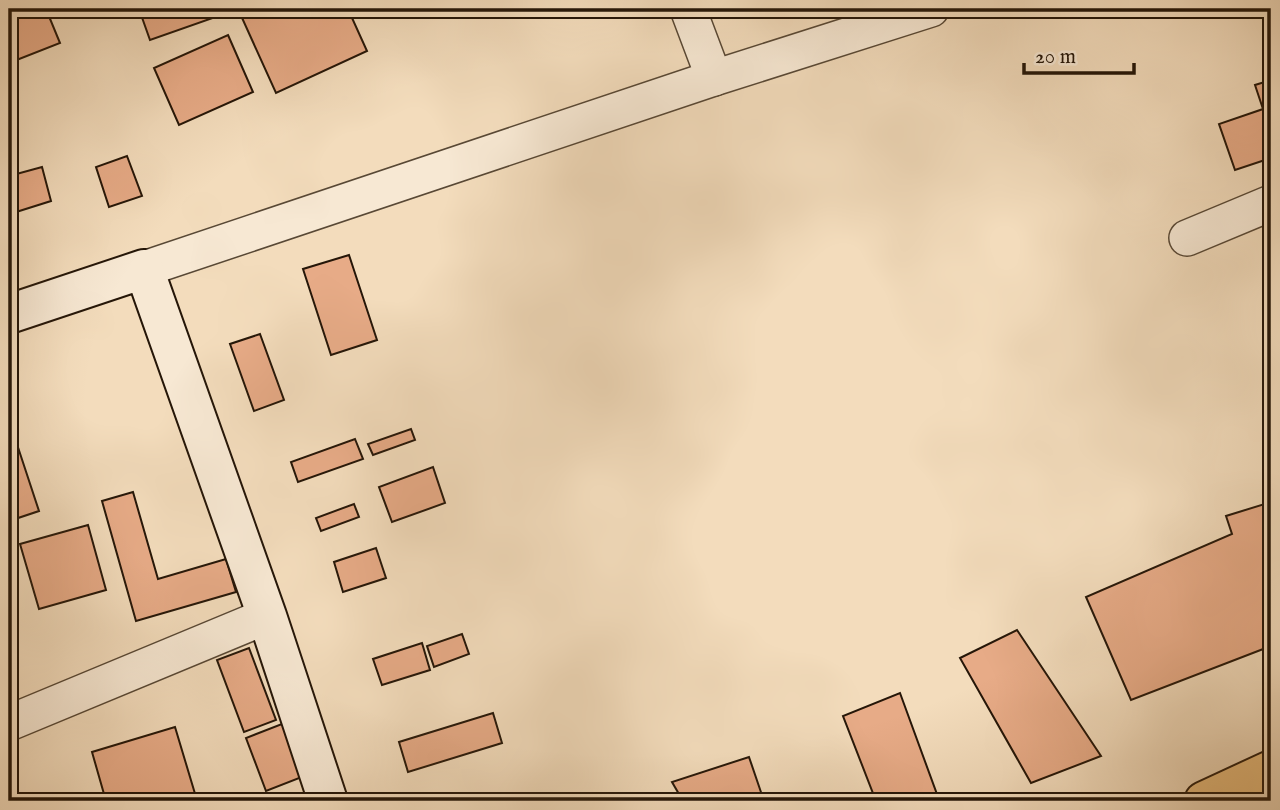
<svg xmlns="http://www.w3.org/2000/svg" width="1280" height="810" font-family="'IM FELL English',serif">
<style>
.building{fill:#e7ab87;stroke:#251608;stroke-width:2}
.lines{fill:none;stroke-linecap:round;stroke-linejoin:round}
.street-casing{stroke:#584835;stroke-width:38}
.secondary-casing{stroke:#251608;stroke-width:42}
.highway-casing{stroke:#251608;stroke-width:42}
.street{stroke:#f7e8d3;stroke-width:35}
.secondary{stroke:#f7e8d3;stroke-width:38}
.highway{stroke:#eabe7e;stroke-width:38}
</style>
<rect width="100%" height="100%" fill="#f3dcbc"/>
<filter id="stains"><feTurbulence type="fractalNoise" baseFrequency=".00286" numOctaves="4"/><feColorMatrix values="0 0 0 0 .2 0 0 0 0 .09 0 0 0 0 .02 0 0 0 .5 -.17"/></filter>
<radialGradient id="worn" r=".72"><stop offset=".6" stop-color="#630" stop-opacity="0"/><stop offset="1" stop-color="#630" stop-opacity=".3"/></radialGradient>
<g class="building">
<path d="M 9,9 L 46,9 L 60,43 L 9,63 Z"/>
<path d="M 139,9 L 225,9 L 227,13 L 150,40 Z"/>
<path d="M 238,9 L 348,9 L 367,51 L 276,93 Z"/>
<path d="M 228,35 L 253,92 L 179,125 L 154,68 Z"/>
<path d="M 1271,80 L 1271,158 L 1235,170 L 1219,124 L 1263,109 L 1255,85 Z"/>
<path d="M 127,156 L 142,196 L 109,207 L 96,167 Z"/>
<path d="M 42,167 L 51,201 L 13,213 L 9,205 L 9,176 Z"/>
<path d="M 349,255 L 377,340 L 331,355 L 303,269 Z"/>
<path d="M 260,334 L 284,400 L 254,411 L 230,344 Z"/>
<path d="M 9,420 L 39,511 L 9,521 Z"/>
<path d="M 411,429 L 415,440 L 373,455 L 368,444 Z"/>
<path d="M 355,439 L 363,459 L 298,482 L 291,462 Z"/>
<path d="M 433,467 L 445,503 L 392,522 L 379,487 Z"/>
<path d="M 133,492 L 158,579 L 226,559 L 236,592 L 136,621 L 102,501 Z"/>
<path d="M 1271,502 L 1271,544 L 1268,545 L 1271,554 L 1271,646 L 1131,700 L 1086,597 L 1232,534 L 1226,516 Z"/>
<path d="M 354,504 L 359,517 L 321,531 L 316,518 Z"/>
<path d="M 88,525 L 106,590 L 39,609 L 20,544 Z"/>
<path d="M 376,548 L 386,578 L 343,592 L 334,562 Z"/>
<path d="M 1017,630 L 1101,756 L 1031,783 L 960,658 Z"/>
<path d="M 462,634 L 469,654 L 434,667 L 427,646 Z"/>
<path d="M 422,643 L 430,670 L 382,685 L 373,659 Z"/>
<path d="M 249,648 L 276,720 L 244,732 L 217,660 Z"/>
<path d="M 900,693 L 938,797 L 928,801 L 876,801 L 843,716 Z"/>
<path d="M 493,713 L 502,743 L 408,772 L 399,742 Z"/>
<path d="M 287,722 L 307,775 L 266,791 L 246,738 Z"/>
<path d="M 175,727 L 196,797 L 181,801 L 106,801 L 92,752 Z"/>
<path d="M 749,757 L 764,801 L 683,801 L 672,782 Z"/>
</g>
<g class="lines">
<defs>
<g id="street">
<path d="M 688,9 L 714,78"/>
<path d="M 1187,238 L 1271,203"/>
<path d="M 144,269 L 714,78 L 931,9"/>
<path d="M 9,723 L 267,616"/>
</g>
<path id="secondary" d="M 9,314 L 144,269 L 267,616 L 328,801"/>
<path id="highway" d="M 1204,801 L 1271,770"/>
</defs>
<use href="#street" class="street-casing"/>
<use href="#secondary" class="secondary-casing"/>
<use href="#highway" class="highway-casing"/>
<use href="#street" class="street"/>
<use href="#secondary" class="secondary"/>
<use href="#highway" class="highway"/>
</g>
<rect width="1280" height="810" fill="none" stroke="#f3dcbc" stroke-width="35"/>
<rect x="10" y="10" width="1259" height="789" fill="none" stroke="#251608" stroke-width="3.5"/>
<rect x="18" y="18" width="1245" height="775" fill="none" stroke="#251608" stroke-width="2"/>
<path d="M1024 63v10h110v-10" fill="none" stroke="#251608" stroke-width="3.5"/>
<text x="1035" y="63" font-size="21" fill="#251608" stroke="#f7e8d3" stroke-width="5" paint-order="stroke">20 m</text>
<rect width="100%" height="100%" filter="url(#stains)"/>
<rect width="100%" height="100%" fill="url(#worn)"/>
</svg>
